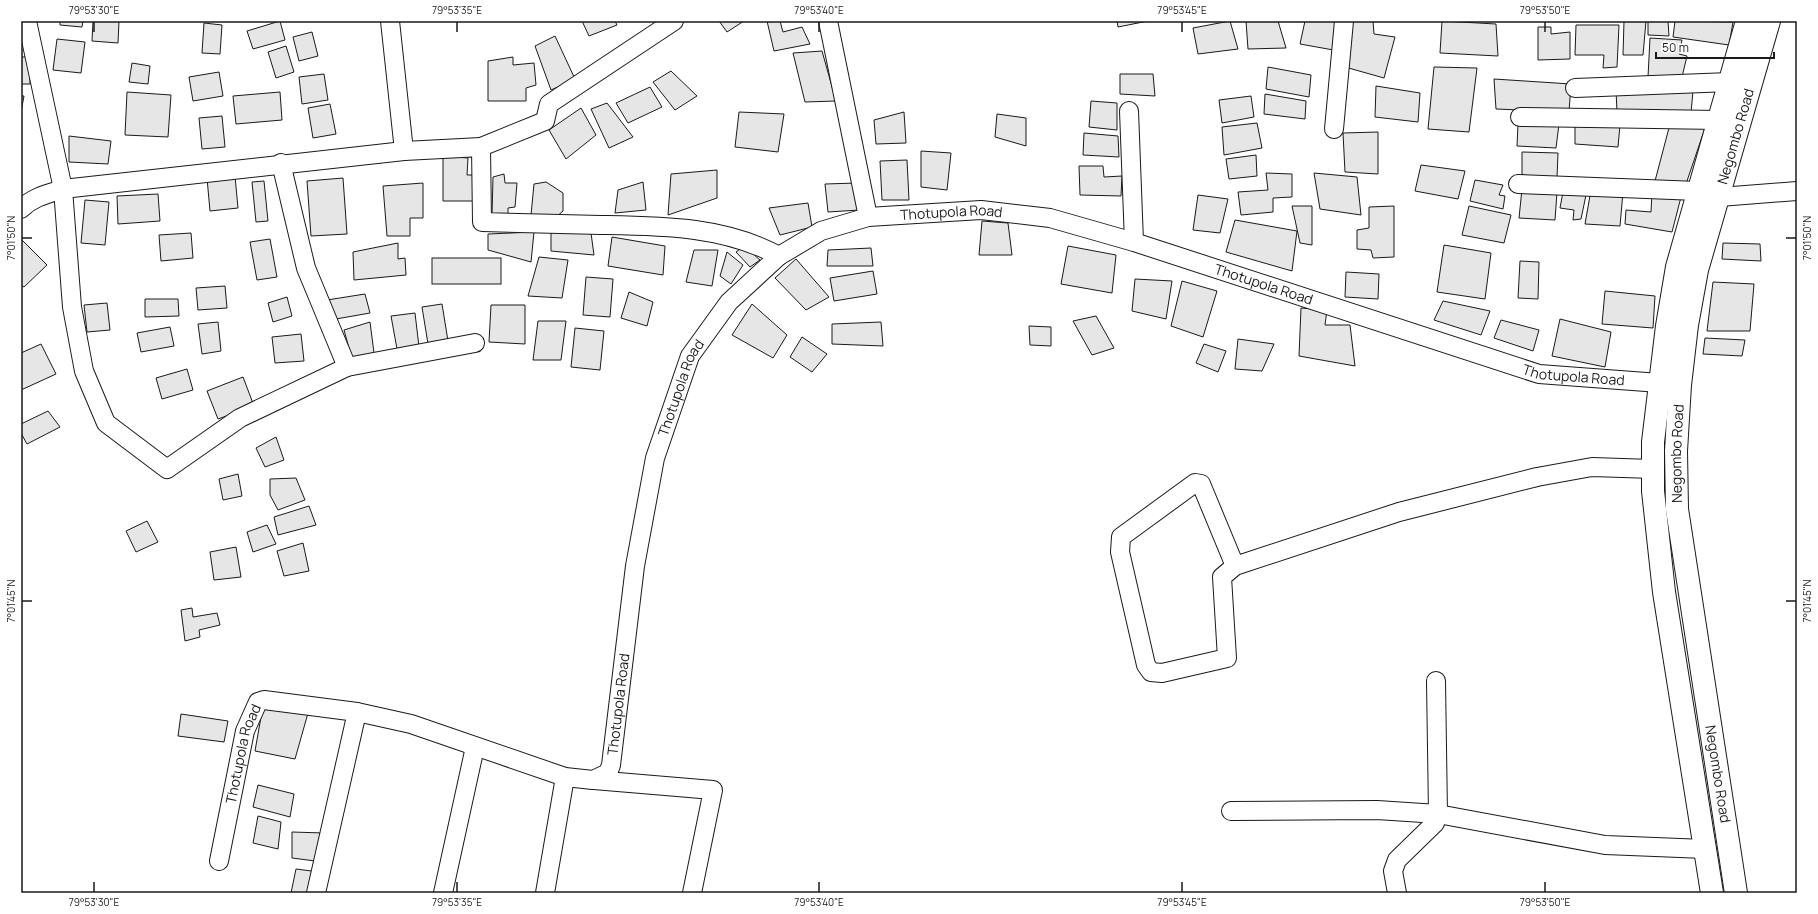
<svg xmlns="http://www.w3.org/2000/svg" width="1818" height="914" font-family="Manrope,sans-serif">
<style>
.building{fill:#e6e6e6;stroke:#1a1a1a}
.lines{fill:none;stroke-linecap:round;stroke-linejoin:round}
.minor-casing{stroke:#1a1a1a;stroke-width:20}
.highway-casing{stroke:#1a1a1a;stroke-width:24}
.minor{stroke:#fff;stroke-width:18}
.highway{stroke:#fff;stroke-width:22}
.ticks{fill:none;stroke:#1a1a1a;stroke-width:1.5}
.labels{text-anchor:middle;stroke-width:3;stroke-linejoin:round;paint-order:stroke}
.street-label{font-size:14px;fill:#1a1a1a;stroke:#fff}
.neatline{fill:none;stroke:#1a1a1a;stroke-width:1.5}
.ticks-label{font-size:10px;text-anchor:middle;fill:#1a1a1a}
</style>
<rect width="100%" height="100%" fill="#fff"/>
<g class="building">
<path d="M 60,21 L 83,21 L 82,27 L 60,25 Z"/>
<path d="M 93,21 L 119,21 L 118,43 L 92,41 Z"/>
<path d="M 280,21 L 285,40 L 253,49 L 247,31 Z"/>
<path d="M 582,21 L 615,21 L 617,25 L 589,36 Z"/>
<path d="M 719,21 L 744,21 L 727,32 Z"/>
<path d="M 767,21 L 780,21 L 783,32 L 802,27 L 810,44 L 774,51 Z"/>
<path d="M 1117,21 L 1148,21 L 1118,27 Z"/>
<path d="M 1230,21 L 1238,49 L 1198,54 L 1193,28 Z"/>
<path d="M 1246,21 L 1278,21 L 1286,48 L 1248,49 Z"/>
<path d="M 1305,21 L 1343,21 L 1339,51 L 1300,44 Z"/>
<path d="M 1352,21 L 1373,21 L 1374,34 L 1395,37 L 1384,78 L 1345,67 Z"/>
<path d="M 1442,21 L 1496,24 L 1498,56 L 1440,53 Z"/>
<path d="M 1624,21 L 1646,21 L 1643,55 L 1623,55 Z"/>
<path d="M 1648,21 L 1668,21 L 1669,36 L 1648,35 Z"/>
<path d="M 1675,21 L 1733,22 L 1729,45 L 1673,37 Z"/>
<path d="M 204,23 L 222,25 L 220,54 L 202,53 Z"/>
<path d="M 1576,25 L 1619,25 L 1617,67 L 1603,68 L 1604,55 L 1575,55 Z"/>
<path d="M 1538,27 L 1551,27 L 1551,34 L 1570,32 L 1570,59 L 1538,60 Z"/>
<path d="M 312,32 L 318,56 L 299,61 L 293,37 Z"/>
<path d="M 555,36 L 575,79 L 551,90 L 535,46 Z"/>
<path d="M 1650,38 L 1682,40 L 1679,54 L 1687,56 L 1682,77 L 1648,77 Z"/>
<path d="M 57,39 L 85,42 L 81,73 L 53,70 Z"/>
<path d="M 286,46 L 294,72 L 276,78 L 268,52 Z"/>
<path d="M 822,51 L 836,101 L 805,102 L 793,53 Z"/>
<rect x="21" y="57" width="9" height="27"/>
<path d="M 513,57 L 513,65 L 534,63 L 536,85 L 526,88 L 526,101 L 488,101 L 488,61 Z"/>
<path d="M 132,63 L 150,66 L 148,84 L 129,82 Z"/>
<path d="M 1268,67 L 1311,75 L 1309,97 L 1266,89 Z"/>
<path d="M 1434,67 L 1477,68 L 1469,132 L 1428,129 Z"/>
<path d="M 671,71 L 697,96 L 675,110 L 653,82 Z"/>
<path d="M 219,72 L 223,96 L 193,101 L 189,77 Z"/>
<path d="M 324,74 L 328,100 L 302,104 L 299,77 Z"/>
<path d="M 1120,74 L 1153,74 L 1155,96 L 1120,94 Z"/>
<path d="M 1494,79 L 1571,84 L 1569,112 L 1496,109 Z"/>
<path d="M 1376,86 L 1420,93 L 1418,122 L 1375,117 Z"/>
<path d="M 650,87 L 662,107 L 628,123 L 616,103 Z"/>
<path d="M 1616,90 L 1693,91 L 1691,113 L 1617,112 Z"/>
<path d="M 127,92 L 171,95 L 168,137 L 125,135 Z"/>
<path d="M 280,92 L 282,120 L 236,124 L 233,96 Z"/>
<path d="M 1265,94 L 1306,101 L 1305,119 L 1264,114 Z"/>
<path d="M 21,96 L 24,96 L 21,112 Z"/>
<path d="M 1251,96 L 1254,117 L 1222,123 L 1219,100 Z"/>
<path d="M 1091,101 L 1117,103 L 1117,130 L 1089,127 Z"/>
<path d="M 607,103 L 633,137 L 609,148 L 591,109 Z"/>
<path d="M 330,104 L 336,134 L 313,138 L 308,108 Z"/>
<path d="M 581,108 L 596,135 L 566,159 L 549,130 Z"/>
<path d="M 739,112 L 784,114 L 778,152 L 735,147 Z"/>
<path d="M 904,112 L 906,143 L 876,144 L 874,120 Z"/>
<path d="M 997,114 L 1026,118 L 1026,146 L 995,137 Z"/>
<path d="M 222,116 L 225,147 L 202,149 L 199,118 Z"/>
<path d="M 1257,123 L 1262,148 L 1224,155 L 1222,127 Z"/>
<path d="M 1575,123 L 1620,125 L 1618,147 L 1575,144 Z"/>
<path d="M 1518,124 L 1559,124 L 1556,148 L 1517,146 Z"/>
<path d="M 1670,124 L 1706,125 L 1686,184 L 1655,181 Z"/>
<path d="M 1378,132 L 1378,174 L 1345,172 L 1343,133 Z"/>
<path d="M 1084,133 L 1118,136 L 1119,157 L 1083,155 Z"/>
<path d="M 69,136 L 111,141 L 108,164 L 69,162 Z"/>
<path d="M 921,151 L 951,153 L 947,190 L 921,187 Z"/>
<path d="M 1522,152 L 1558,153 L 1557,178 L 1522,175 Z"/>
<path d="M 1256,155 L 1257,176 L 1229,179 L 1226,159 Z"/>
<path d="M 443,156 L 468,158 L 467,175 L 476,175 L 476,201 L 443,201 Z"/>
<path d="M 907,160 L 909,200 L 882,200 L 880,161 Z"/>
<path d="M 1421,165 L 1465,171 L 1458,199 L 1415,191 Z"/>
<path d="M 1079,166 L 1103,166 L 1104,177 L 1122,176 L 1121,196 L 1080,195 Z"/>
<path d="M 717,170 L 717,198 L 668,215 L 671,174 Z"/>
<path d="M 1266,173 L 1292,174 L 1292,197 L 1273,198 L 1273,212 L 1241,215 L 1238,192 L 1268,190 Z"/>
<path d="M 1314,173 L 1357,177 L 1361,215 L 1320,209 Z"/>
<path d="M 504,174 L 505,183 L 517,183 L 515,207 L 508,208 L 508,215 L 492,215 L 493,177 Z"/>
<path d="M 235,176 L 238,208 L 210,211 L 207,178 Z"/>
<path d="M 343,178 L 347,234 L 311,236 L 307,181 Z"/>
<path d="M 1475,180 L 1503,185 L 1499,195 L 1505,196 L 1503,209 L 1470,201 Z"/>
<path d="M 264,181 L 268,221 L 256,222 L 252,182 Z"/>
<path d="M 546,182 L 563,193 L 563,211 L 555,218 L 531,215 L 534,184 Z"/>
<path d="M 643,182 L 646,210 L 615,213 L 618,190 Z"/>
<path d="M 423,183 L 423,218 L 410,218 L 410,236 L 387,236 L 383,186 Z"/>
<path d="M 857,183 L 859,210 L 828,212 L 825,184 Z"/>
<path d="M 1522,189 L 1557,192 L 1555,220 L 1519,218 Z"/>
<path d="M 1591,190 L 1623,192 L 1620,226 L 1585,224 Z"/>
<path d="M 1563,192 L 1586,195 L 1581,219 L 1573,220 L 1574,210 L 1560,208 Z"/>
<path d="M 1652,192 L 1681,197 L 1672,232 L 1625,224 L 1626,210 L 1651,212 Z"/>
<path d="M 158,194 L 160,221 L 118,224 L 117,196 Z"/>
<path d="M 1198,195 L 1228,199 L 1220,233 L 1193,230 Z"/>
<path d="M 85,200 L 109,202 L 105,245 L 81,243 Z"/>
<path d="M 808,203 L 812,227 L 780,235 L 769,208 Z"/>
<path d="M 1292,206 L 1312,206 L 1312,245 L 1300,243 Z"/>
<path d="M 1394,206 L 1394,257 L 1373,258 L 1371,250 L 1357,249 L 1357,230 L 1369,228 L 1369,207 Z"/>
<path d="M 1469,206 L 1511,215 L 1504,243 L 1462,235 Z"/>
<path d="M 1235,220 L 1297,231 L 1292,271 L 1226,252 Z"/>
<path d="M 982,221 L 1008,223 L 1012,255 L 979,255 Z"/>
<path d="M 534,232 L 531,262 L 488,250 L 488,234 Z"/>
<path d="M 551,232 L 591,233 L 594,255 L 551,251 Z"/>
<path d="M 191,233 L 193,258 L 161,261 L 159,235 Z"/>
<path d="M 612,237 L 665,246 L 663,275 L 608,266 Z"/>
<path d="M 21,239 L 47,265 L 24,287 L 21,285 Z"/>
<path d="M 270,239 L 277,277 L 257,280 L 250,242 Z"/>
<path d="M 398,243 L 398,259 L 405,258 L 406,275 L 354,280 L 353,252 Z"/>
<path d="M 1723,243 L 1760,244 L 1761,261 L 1722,259 Z"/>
<path d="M 1444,245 L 1491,253 L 1485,299 L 1437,292 Z"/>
<path d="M 744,246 L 760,260 L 750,267 L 736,252 Z"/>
<path d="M 1068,246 L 1116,255 L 1112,293 L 1061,284 Z"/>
<path d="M 871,248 L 873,266 L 827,266 L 828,250 Z"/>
<path d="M 694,250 L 718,250 L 712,286 L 686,282 Z"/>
<path d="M 727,252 L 743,265 L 731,284 L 720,276 Z"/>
<path d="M 539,257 L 568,260 L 562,298 L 528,296 Z"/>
<rect x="432" y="258" width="69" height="26"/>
<path d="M 796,259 L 829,297 L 806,310 L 775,278 Z"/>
<path d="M 1520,261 L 1539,262 L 1538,299 L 1518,298 Z"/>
<path d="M 873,271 L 877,294 L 834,301 L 830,278 Z"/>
<path d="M 1346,272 L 1379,274 L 1378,299 L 1345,297 Z"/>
<path d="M 586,277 L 613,279 L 610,317 L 583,315 Z"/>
<path d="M 1135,279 L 1172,281 L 1166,319 L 1132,311 Z"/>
<path d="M 1182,281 L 1217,291 L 1203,337 L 1171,326 Z"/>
<path d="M 1713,282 L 1754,284 L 1750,331 L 1707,331 Z"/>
<path d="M 225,286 L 227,308 L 198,310 L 196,288 Z"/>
<path d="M 1605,291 L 1655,296 L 1653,328 L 1602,324 Z"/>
<path d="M 629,292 L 653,302 L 647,326 L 621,318 Z"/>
<path d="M 365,294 L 370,313 L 336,319 L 327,300 Z"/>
<path d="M 287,297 L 292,316 L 273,322 L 268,303 Z"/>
<path d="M 145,299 L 178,299 L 179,316 L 145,317 Z"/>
<path d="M 1443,301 L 1490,311 L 1481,335 L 1434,320 Z"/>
<path d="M 107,303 L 110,330 L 87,332 L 84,305 Z"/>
<path d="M 442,304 L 448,341 L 428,344 L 422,307 Z"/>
<path d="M 752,304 L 787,335 L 773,358 L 732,335 Z"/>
<path d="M 491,305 L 525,305 L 525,344 L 489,342 Z"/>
<path d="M 1301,308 L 1327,310 L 1325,325 L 1350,325 L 1355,366 L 1299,356 Z"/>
<path d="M 415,313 L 419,347 L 397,349 L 391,316 Z"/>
<path d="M 1096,316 L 1114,348 L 1092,355 L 1073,321 Z"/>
<path d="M 1560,319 L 1611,332 L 1605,367 L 1552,356 Z"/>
<path d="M 1501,320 L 1539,330 L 1533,351 L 1494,338 Z"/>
<path d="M 538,321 L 566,321 L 561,360 L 533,360 Z"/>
<path d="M 218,322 L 221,351 L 202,354 L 198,324 Z"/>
<path d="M 370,322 L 374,353 L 352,359 L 344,330 Z"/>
<path d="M 881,322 L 883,346 L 832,344 L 832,324 Z"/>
<path d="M 1029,326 L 1051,327 L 1051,346 L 1030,345 Z"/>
<path d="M 170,327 L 174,346 L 141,352 L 137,333 Z"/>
<path d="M 575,328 L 604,331 L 600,370 L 571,367 Z"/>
<path d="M 301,334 L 304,361 L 275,363 L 272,337 Z"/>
<path d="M 802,337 L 827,354 L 812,372 L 790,357 Z"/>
<path d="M 1705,338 L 1745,340 L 1742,356 L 1703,354 Z"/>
<path d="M 1238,339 L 1274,344 L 1262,371 L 1235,369 Z"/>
<path d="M 41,344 L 56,374 L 21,390 L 21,353 Z"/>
<path d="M 1204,344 L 1226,351 L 1218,372 L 1196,363 Z"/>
<path d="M 187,369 L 193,390 L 162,399 L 156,378 Z"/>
<path d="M 243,377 L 254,406 L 218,419 L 207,391 Z"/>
<path d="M 48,411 L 60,427 L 27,444 L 21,433 L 21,424 Z"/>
<path d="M 276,437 L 284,460 L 265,467 L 256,448 Z"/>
<path d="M 238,474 L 242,496 L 223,500 L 219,479 Z"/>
<path d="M 296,478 L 305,500 L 278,510 L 270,495 L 270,479 Z"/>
<path d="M 309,506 L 316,525 L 278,535 L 274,517 Z"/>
<path d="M 147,521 L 158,542 L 136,552 L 126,531 Z"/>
<path d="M 267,525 L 276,544 L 253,552 L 247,532 Z"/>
<path d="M 303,543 L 309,571 L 284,576 L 277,551 Z"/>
<path d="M 236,547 L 241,577 L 214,580 L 210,552 Z"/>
<path d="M 192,608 L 193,617 L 217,613 L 220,625 L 199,630 L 200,637 L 185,641 L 181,610 Z"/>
<path d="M 264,700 L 310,706 L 295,759 L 255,751 Z"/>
<path d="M 181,714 L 228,721 L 224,742 L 178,736 Z"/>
<path d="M 258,785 L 294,794 L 290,817 L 253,807 Z"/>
<path d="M 258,816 L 281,822 L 278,849 L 253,843 Z"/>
<path d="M 292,832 L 324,833 L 323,862 L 292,858 Z"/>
<path d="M 296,869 L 327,873 L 323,893 L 291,893 Z"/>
</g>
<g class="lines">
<defs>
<g id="minor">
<path d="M 27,21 L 63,189 L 404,151 L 481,147 L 482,222 C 521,223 561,224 601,225 C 662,226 724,226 779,256"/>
<path d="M 390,21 L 404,151"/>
<path d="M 828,21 L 868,217"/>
<path d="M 1575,88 L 1730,82"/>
<path d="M 1129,111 L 1134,242"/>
<path d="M 1520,117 L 1719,120"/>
<path d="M 1334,129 L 1344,21"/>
<path d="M 481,147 L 545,121 L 549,104 L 674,21"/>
<path d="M 281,163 L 306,268 L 347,367"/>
<path d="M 1518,184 L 1698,191"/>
<path d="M 1707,198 L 1797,191"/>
<path d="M 21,209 C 33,197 47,194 63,189 L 72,307 L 84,371 L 106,423 L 167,469 L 240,418 L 347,367 L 475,343"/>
<path d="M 1235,566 L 1201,484 L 1195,483 L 1121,537 L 1120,552 L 1146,665 L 1151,672 L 1162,673 L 1227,658 L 1222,577 L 1235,566 L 1399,512 L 1537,477 L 1592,467 L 1653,469"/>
<path d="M 594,780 L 713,790 L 692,893"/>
<path d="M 1231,811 L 1377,810 L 1438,814 L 1605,845 L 1705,849"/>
<path id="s1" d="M 219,861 L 245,731 L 258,702 L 264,700 L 357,712 L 411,724 L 565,777 L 593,780 L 608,773 L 611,765 L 635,566 L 655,458 L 690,356 L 729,302 L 779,256 L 821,231 L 868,217 L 981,210 L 1050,218 L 1134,242 L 1539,374 L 1673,384"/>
<path d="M 316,893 L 357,712"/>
<path d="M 443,893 L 475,747"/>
<path d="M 545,893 L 565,777"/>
<path d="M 1397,893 L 1393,871 L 1397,860 L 1435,823 L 1438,814 L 1436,681"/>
</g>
<g id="highway">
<path d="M 1712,893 L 1664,592 L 1653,491 L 1653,442 L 1667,326 L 1677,267 L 1747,21"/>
<path id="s2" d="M 1736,893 L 1677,509 L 1676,451 L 1680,385 L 1687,325 L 1697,270 L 1769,21"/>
</g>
</defs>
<use href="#minor" class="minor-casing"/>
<use href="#highway" class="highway-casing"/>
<use href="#minor" class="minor"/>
<use href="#highway" class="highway"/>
</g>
<path class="ticks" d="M 94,22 L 94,32M 457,22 L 457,32M 819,22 L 819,32M 1182,22 L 1182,32M 1545,22 L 1545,32M 22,238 L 32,238M 1786,238 L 1796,238M 22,601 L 32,601M 1786,601 L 1796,601M 94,882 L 94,892M 457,882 L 457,892M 819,882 L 819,892M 1182,882 L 1182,892M 1545,882 L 1545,892"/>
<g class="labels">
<g class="street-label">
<text dy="5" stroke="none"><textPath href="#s2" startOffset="768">Negombo Road</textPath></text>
<text dy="5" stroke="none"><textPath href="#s1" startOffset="1270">Thotupola Road</textPath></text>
<text dy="5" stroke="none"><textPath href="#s1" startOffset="1593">Thotupola Road</textPath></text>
<text dy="5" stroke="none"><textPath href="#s1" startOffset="1917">Thotupola Road</textPath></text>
<text dy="5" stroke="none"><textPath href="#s1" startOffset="921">Thotupola Road</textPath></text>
<text dy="5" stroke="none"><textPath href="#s2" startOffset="444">Negombo Road</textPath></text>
<text dy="5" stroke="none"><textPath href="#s1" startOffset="597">Thotupola Road</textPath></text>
<text dy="5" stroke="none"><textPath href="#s1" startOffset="110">Thotupola Road</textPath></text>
<text transform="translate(1718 774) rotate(81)" y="5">Negombo Road</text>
</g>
</g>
<rect width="1818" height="914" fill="none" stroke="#ffffff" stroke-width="44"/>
<path d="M1656 52v6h118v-6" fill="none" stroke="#1a1a1a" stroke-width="2"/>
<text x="1662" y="52" font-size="12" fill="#1a1a1a" stroke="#ffffff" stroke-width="3" paint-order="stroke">50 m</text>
<rect x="22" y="22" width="1774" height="870" class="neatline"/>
<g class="ticks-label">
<text x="94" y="14">79°53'30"E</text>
<text x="457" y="14">79°53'35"E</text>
<text x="819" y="14">79°53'40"E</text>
<text x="1182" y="14">79°53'45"E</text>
<text x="1545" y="14">79°53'50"E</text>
<text transform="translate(11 238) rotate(-90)" y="4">7°01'50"N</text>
<text transform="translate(1807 238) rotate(-90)" y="4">7°01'50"N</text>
<text transform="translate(11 601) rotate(-90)" y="4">7°01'45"N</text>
<text transform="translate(1807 601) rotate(-90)" y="4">7°01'45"N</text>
<text x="94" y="906">79°53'30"E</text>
<text x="457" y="906">79°53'35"E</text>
<text x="819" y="906">79°53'40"E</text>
<text x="1182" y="906">79°53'45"E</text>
<text x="1545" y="906">79°53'50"E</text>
</g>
</svg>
